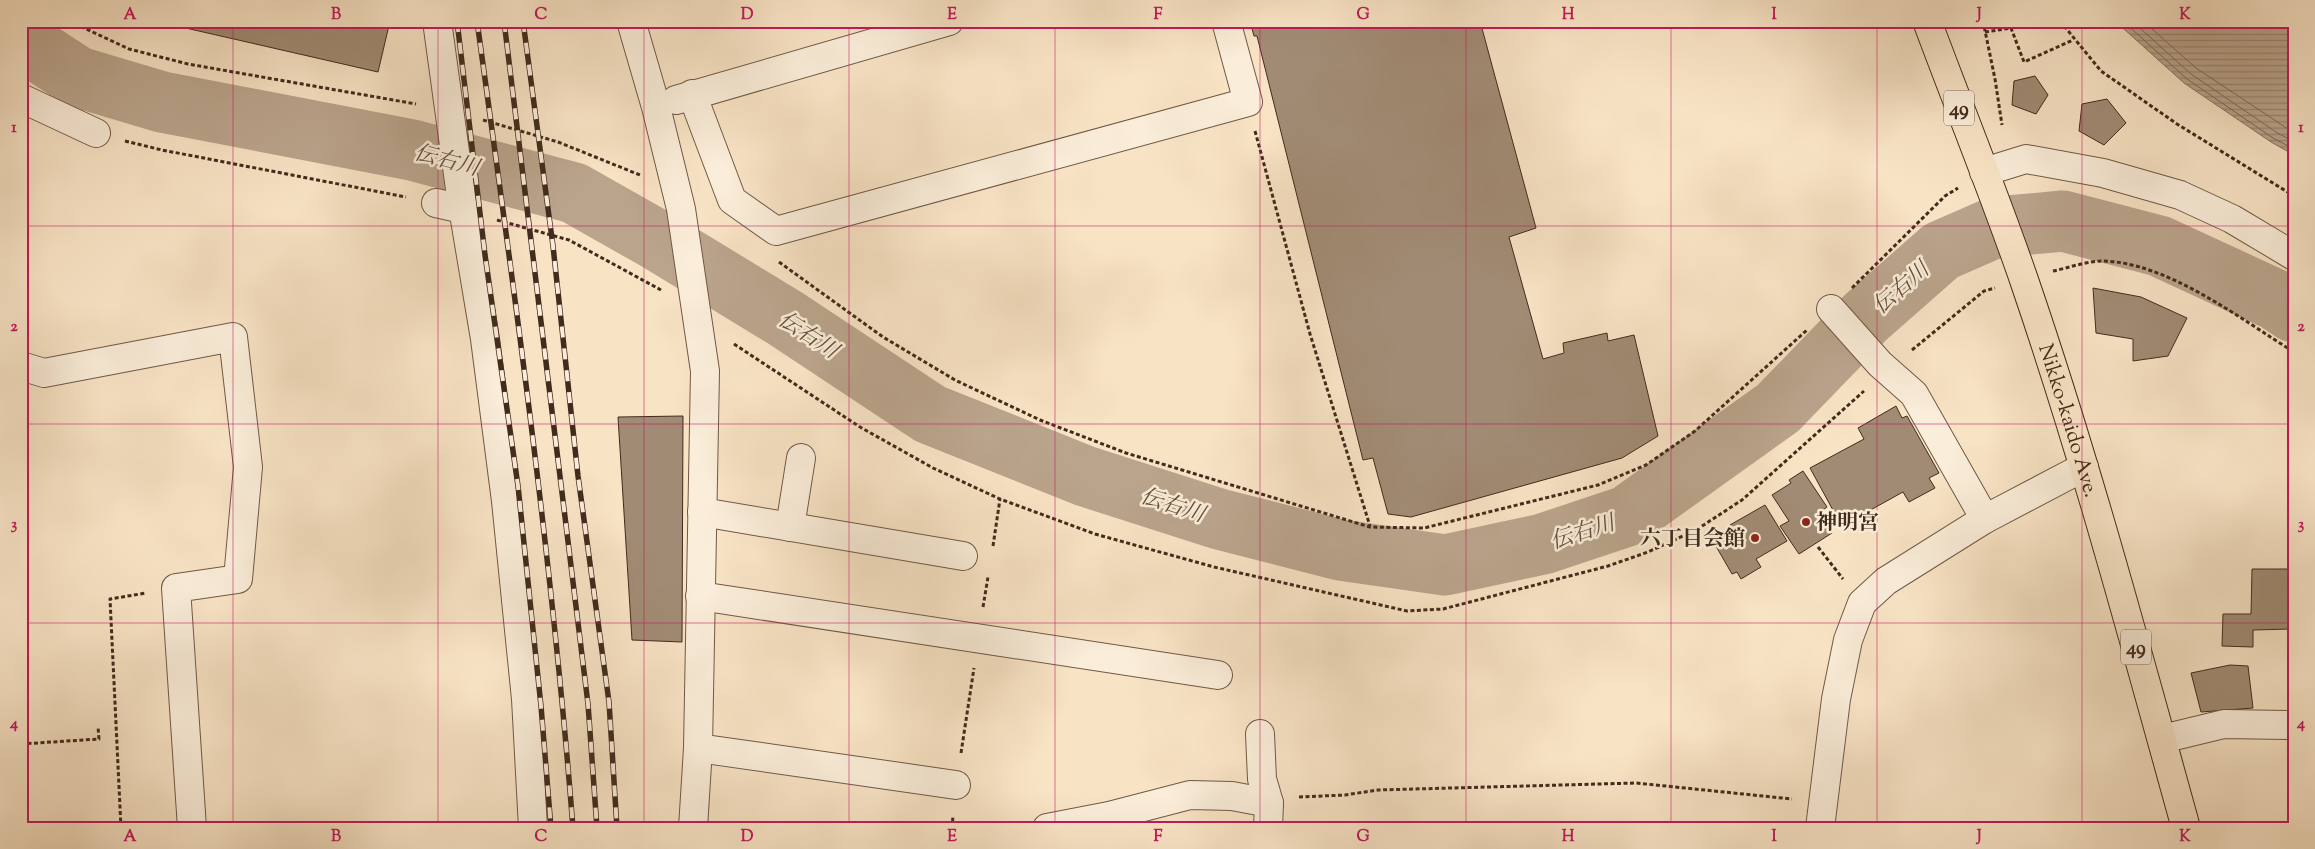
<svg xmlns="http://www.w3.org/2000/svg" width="2315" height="849" font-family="'Sorts Mill Goudy','Noto Serif JP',serif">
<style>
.water{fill:url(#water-rules);stroke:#8a745f}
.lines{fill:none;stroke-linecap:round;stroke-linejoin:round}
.shore{stroke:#7e6854;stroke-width:1}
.river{stroke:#baa48c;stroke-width:61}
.building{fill:#a18b74;stroke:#422b1c}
.minor-casing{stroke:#705946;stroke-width:30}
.major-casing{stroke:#422b1c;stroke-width:30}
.path{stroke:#422b1c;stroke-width:3;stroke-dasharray:4 2.5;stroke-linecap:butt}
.minor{stroke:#faedd9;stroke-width:28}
.major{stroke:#f8e3c5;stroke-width:28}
.rail-casing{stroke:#422b1c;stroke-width:5.5}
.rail{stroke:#faedd9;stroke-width:4;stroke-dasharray:11;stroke-linecap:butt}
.grid{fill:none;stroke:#c2185b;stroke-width:1;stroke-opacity:0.55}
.poi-dot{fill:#8f2418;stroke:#faedd9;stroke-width:2}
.labels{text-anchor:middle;stroke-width:5;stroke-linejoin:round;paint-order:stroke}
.shield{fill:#faedd9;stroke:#796555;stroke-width:1}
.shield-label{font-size:20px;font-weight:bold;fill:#422b1c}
.street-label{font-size:21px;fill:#422b1c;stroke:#faedd9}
.poi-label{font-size:21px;font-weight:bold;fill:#422b1c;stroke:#faedd9;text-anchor:start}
.water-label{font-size:22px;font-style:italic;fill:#664f3e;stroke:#faedd9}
.neatline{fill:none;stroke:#c2185b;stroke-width:2}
.grid-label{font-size:16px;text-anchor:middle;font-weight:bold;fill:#c2185b}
</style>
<defs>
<pattern id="water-rules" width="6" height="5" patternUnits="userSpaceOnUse" patternTransform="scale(1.25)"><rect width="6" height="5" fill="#baa48c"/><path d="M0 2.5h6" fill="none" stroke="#998672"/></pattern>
</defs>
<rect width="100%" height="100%" fill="#f8e3c5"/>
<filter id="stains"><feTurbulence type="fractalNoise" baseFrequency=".004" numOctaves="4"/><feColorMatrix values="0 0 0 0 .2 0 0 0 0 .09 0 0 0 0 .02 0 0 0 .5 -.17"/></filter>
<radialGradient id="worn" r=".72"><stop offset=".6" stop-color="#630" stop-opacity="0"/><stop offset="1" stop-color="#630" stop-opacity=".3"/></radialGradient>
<path class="water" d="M 2115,21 L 2283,21 L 2294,29 L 2294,155 L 2271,142 L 2184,83 Z"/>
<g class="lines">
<g class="shore">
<path d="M 2123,21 L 2187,79 L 2273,138 L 2294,149"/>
<path d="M 2132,21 L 2191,74 L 2276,132 L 2294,142"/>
<path d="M 2143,21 L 2196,68 L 2294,133"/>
</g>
<path class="river" d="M 21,40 L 78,77 L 162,102 L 412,150 L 574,193 L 657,240 L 785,318 L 930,414 L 1085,476 L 1219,519 L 1340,550 L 1445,565 L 1543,544 L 1627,516 L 1778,408 L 1866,317 L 1941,251 L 1996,227 L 2063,221 L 2159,246 L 2276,300 L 2294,312"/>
</g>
<g class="building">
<path d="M 155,21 L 390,21 L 378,72 Z"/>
<path d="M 1250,21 L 1480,21 L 1536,228 L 1509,237 L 1543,359 L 1564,353 L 1563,343 L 1607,333 L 1608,341 L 1634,335 L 1658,436 L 1622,458 L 1411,517 L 1388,514 L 1373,458 L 1363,460 L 1257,36 L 1254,36 Z"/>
<path d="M 2035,76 L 2048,95 L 2036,114 L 2012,105 L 2014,81 Z"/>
<path d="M 2107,99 L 2126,123 L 2104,145 L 2079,131 L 2082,104 Z"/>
<path d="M 2093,288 L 2141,297 L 2187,318 L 2168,356 L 2133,361 L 2133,339 L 2096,333 Z"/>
<path d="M 1896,406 L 1902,418 L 1907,416 L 1939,473 L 1929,478 L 1935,488 L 1909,502 L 1903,492 L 1847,523 L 1845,520 L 1840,523 L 1810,468 L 1864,439 L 1858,428 Z"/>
<path d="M 683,416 L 682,642 L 632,640 L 618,417 Z"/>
<path d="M 1803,471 L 1827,507 L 1819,513 L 1832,533 L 1799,554 L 1780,526 L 1789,521 L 1772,495 L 1791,483 L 1789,480 Z"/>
<path d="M 1765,505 L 1787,541 L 1756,559 L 1761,567 L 1741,579 L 1737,572 L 1732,574 L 1713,541 L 1733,530 L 1730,525 Z"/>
<path d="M 2252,569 L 2293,569 L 2292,629 L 2253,630 L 2253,647 L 2222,646 L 2223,614 L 2251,614 Z"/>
<path d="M 2230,665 L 2248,666 L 2253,708 L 2201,712 L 2191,673 Z"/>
</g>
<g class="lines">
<defs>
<g id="minor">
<path d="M 437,21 L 461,196 L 485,339 L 506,501 L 526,699 L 533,828"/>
<path d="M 631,21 L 656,107 L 681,209 L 705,371 L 698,748 L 693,828"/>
<path d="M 692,94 L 732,200 L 776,231 L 1248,102 L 1226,21"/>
<path d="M 21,98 L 96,133"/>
<path d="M 676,100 L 949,21"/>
<path d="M 1984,172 L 2026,159 L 2103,173 L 2180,195 L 2232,219 L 2294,256"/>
<path d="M 436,203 L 463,209"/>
<path d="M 1831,309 L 1880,364 L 1914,394 L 1985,519"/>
<path d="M 21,366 L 44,373 L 233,337 L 248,467 L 238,579 L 176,588 L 192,828"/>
<path d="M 702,512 L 963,556"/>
<path d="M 790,527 L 801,458"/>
<path d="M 700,596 L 1218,675"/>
<path d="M 1260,734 L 1262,779 L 1269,803"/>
<path d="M 2162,739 L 2224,724 L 2294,725"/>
<path d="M 698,748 L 956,785"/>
<path d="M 1047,828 L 1109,816 L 1190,795 L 1232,796 L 1269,803 L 1268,828"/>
<path d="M 1820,828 L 1836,699 L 1848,640 L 1862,603 L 1886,581 L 1985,519 L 2084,467"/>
</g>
<g id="major">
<path id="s1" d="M 1927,21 C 1959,107 1994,193 2024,280 C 2086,461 2135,644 2186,828"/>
</g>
</defs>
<use href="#minor" class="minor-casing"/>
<use href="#major" class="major-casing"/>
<g class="path">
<path d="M 69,21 L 129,49 L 188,64 L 416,104"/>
<path d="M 1983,21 L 1995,79 L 2002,125"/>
<path d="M 2060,21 L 2101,71 L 2177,124 L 2294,196"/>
<path d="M 1985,32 L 2011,28 L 2024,62 L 2073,40"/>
<path d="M 483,120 L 558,142 L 640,175"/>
<path d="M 1255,131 L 1310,334 L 1370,526"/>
<path d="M 125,141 L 162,150 L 406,197"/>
<path d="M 497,220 L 569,240 L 661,290"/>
<path d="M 779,262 L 883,337 L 955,380 L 1040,420 L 1126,453 L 1370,527 L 1424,528 L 1598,485 L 1646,465 L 1695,431 L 1807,330"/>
<path d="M 2053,271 C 2068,268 2087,261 2102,261 C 2167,262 2239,318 2294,352"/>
<path d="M 1852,288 L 1945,196 L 1958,188"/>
<path d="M 734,344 L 860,427 L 933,468 L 1000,499 L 1095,534 L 1214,567 L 1407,611 L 1443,609 L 1608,566 L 1648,552 L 1696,530 L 1742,500 L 1864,391"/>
<path d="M 1912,350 L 1984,291 L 1995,288"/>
<path d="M 993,546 L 1000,499"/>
<path d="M 1818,547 L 1843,579"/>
<path d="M 983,607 L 988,577"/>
<path d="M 21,744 L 99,739 L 98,727"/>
<path d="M 961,753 L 974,668"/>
<path d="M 1299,797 L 1345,795 L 1378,790 L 1636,783 L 1792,799"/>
<path d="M 121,828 L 110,599 L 146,593"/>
<path d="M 952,828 L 953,816"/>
</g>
<use href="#minor" class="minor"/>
<use href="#major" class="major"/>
<defs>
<g id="rail">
<path d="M 457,21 L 485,255 L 518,486 L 541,706 L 551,828"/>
<path d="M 477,21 C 514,289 552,558 573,828"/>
<path d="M 504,21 L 588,704 L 597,828"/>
<path d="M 523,21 L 553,246 L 578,476 L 609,702 L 617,828"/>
</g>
</defs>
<use href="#rail" class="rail-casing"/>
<use href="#rail" class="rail"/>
</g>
<path class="grid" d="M 233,21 L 233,828M 438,21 L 438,828M 644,21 L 644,828M 849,21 L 849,828M 1055,21 L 1055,828M 1260,21 L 1260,828M 1466,21 L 1466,828M 1671,21 L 1671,828M 1877,21 L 1877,828M 2082,21 L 2082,828M 21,226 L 2294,226M 21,424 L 2294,424M 21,623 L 2294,623"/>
<g class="poi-dot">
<circle cx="1806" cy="522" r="5"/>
<circle cx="1755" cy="538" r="5"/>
</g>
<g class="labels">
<g class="shield">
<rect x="1944" y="90.5" width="30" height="35" rx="4"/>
<rect x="2121" y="629.5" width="30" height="35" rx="4"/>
</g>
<g class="shield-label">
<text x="1959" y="115">49</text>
<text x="2136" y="654">49</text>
</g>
<g class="street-label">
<text dy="7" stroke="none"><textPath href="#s1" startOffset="424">Nikko-kaido Ave.</textPath></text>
</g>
<g class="poi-label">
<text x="1816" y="529">神明宮</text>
<text x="1745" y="545" text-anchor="end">六丁目会館</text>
</g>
<g class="water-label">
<text transform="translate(447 159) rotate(15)" y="8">伝右川</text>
<text transform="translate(1900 287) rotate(-41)" y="8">伝右川</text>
<text transform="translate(809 334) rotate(33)" y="8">伝右川</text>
<text transform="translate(1173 504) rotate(18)" y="8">伝右川</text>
<text transform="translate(1582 531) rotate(-18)" y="8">伝右川</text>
</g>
</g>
<rect width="2315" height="849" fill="none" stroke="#f8e3c5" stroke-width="55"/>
<rect x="28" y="28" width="2260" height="794" class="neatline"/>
<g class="grid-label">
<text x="130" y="19">A</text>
<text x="336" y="19">B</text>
<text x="541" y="19">C</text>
<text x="747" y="19">D</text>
<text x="952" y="19">E</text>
<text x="1158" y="19">F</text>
<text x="1363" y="19">G</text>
<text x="1568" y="19">H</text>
<text x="1774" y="19">I</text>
<text x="1979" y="19">J</text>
<text x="2185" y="19">K</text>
<text x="14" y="132">1</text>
<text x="2301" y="132">1</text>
<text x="14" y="331">2</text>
<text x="2301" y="331">2</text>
<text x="14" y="529">3</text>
<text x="2301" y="529">3</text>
<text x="14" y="728">4</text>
<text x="2301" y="728">4</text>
<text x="130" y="841">A</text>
<text x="336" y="841">B</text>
<text x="541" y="841">C</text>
<text x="747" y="841">D</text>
<text x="952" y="841">E</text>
<text x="1158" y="841">F</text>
<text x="1363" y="841">G</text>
<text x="1568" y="841">H</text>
<text x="1774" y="841">I</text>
<text x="1979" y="841">J</text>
<text x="2185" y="841">K</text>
</g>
<rect width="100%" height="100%" filter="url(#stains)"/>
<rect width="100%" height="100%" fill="url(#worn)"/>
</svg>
